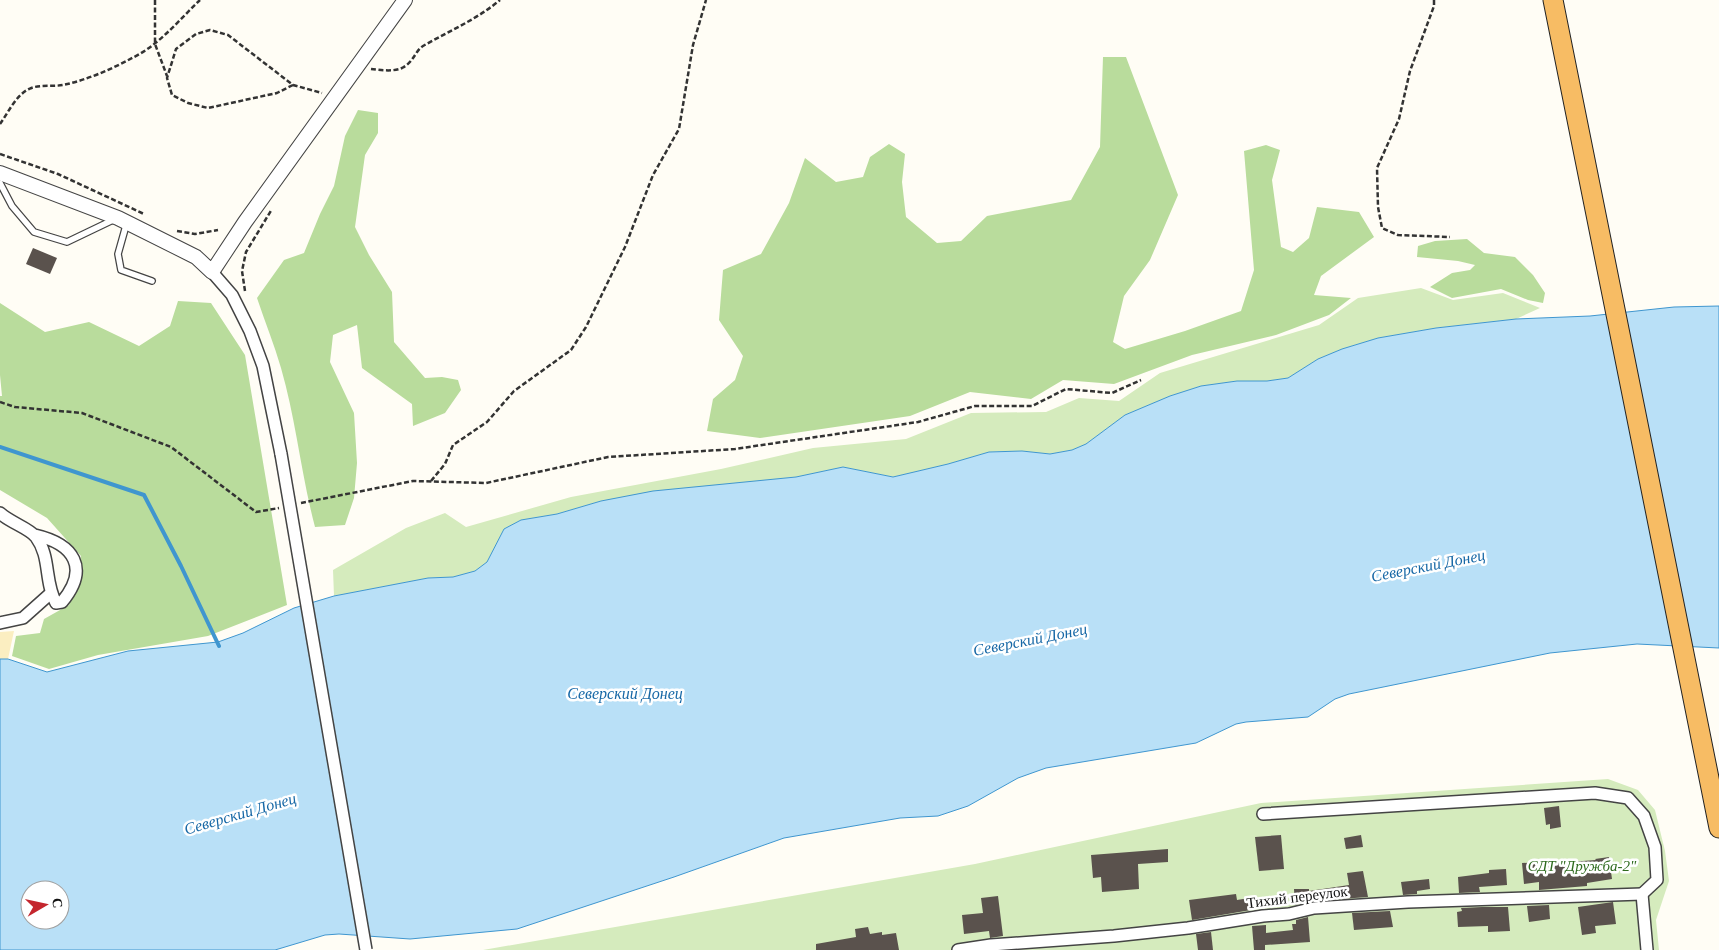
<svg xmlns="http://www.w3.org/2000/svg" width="1719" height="950" font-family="Georgia,serif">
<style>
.green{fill:#d5ebbd}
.forest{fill:#b9dc9c}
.sand{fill:#fbeec1}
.water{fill:#b9e0f7;stroke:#3f96cf;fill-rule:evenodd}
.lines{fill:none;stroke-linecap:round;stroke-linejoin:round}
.stream{stroke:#3f96cf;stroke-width:4}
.building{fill:#5a524d}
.service-casing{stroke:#444;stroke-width:8}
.minor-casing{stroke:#444;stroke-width:14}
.tertiary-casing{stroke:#444;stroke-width:16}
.trunk-casing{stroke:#222;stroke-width:21}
.path{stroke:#333;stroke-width:2.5;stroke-dasharray:5 2.5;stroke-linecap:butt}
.service{stroke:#fff;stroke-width:5.5}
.minor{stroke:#fff;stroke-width:11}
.tertiary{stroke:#fff;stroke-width:14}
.trunk{stroke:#f7bc64;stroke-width:19}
.minor-bridge-casing{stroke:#444;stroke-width:14;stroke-linecap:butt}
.minor-bridge{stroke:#fff;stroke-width:11}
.labels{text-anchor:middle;stroke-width:5;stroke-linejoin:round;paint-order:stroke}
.park-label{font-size:15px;font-style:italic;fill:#2f6b1f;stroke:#fff}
.street-label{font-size:15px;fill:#111;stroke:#fff}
.water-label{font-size:16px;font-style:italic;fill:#1768a6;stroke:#fff}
</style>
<rect width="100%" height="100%" fill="#fffdf5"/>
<g class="green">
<path d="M 1421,288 L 1453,300 L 1503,293 L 1540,308 L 1516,319 L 1436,328 L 1378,338 L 1342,349 L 1318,359 L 1288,378 L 1267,381 L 1237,381 L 1201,386 L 1170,396 L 1125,415 L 1086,444 L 1072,450 L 1050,454 L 1022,451 L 989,452 L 948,464 L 893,477 L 843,467 L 796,477 L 601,501 L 557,514 L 521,520 L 504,529 L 487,562 L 475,571 L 453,577 L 428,578 L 334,596 L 333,570 L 406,528 L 445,513 L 466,527 L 571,497 L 721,469 L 813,448 L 906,439 L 971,413 L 1046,412 L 1079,398 L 1119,401 L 1160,373 L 1319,325 L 1358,298 Z"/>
<path d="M 1608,779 L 1638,790 L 1655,810 L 1665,851 L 1669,881 L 1656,920 L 1659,950 L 483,950 L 975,864 L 1261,803 Z"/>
</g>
<g class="forest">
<path d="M 1103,57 L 1126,57 L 1178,195 L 1150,260 L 1124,296 L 1113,342 L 1125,349 L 1185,331 L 1241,311 L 1254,270 L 1244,151 L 1266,145 L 1280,150 L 1272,180 L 1281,247 L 1293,252 L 1309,238 L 1317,207 L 1359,212 L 1374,237 L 1321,276 L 1314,295 L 1351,298 L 1329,315 L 1276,335 L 1192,355 L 1114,384 L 1063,380 L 1031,399 L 970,392 L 910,416 L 760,438 L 707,431 L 713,399 L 735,380 L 743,356 L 719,320 L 723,270 L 761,254 L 789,203 L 805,158 L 836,182 L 863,177 L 870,157 L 889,144 L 905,154 L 902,182 L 906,217 L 937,243 L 961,241 L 987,216 L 1071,200 L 1100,147 Z"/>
<path d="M 358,110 L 378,113 L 378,133 L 365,155 L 355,227 L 369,255 L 392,292 L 394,342 L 425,378 L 442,377 L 458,380 L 461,390 L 445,413 L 413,426 L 412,404 L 362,368 L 357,325 L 333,335 L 330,362 L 354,413 L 357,463 L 354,498 L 345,525 L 315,527 C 301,474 296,420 281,368 C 274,344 265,322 257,298 L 284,260 L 304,253 L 320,214 L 334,186 L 345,136 Z"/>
<path d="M 1467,239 L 1484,253 L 1515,257 L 1533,275 L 1545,293 L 1543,303 L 1528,300 L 1501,289 L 1452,298 L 1430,287 L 1452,273 L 1470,270 L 1475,265 L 1458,261 L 1417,257 L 1418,246 L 1435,241 Z"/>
<path d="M 178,301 L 211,303 L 245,355 L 287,605 L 208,636 L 98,655 L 49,669 L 12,656 L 16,636 L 40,633 L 44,619 L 69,605 L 81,556 L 47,518 L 0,490 L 0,396 L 2,396 L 0,375 L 0,303 L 45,332 L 89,322 L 139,346 L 170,326 Z"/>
</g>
<path class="sand" d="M 14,631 L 8,659 L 0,660 L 0,632 Z"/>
<path class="water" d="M 1719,306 L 1719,648 L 1637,644 L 1550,653 L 1349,694 L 1335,699 L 1308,717 L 1246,722 L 1236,724 L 1196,743 L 1046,768 L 1018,778 L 968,806 L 938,816 L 900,818 L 784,838 L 674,877 L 517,929 L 410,939 L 339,934 L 325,935 L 275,950 L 0,950 L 0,659 L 8,659 L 47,672 L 128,651 L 218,642 L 243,633 L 294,608 L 334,596 L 428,578 L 453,577 L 475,571 L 487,562 L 504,529 L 521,520 L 557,514 L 601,501 L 653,491 L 796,477 L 843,467 L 893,477 L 948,464 L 989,452 L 1022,451 L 1050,454 L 1072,450 L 1086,444 L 1125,415 L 1170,396 L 1201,386 L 1237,381 L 1267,381 L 1288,378 L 1318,359 L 1342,349 L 1378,338 L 1436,328 L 1516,319 L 1590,316 L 1674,307 ZM 30,890 L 60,890 L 60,920 L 30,920 Z"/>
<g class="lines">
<path class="stream" d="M 0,447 L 144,495 L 181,566 L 219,646"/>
</g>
<g class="building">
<path d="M 33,248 L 57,258 L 50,274 L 26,264 Z"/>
<path d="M 1559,806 L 1561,827 L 1550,829 L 1550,824 L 1546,825 L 1544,808 Z"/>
<path d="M 1281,835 L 1284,869 L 1259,871 L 1255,837 Z"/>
<path d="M 1361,835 L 1363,847 L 1346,849 L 1344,838 Z"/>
<path d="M 1168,849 L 1168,862 L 1138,864 L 1139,889 L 1102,892 L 1101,877 L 1093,878 L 1091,855 Z"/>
<path d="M 1609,857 L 1612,879 L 1587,883 L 1587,886 L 1539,890 L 1539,882 L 1524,884 L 1522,863 L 1556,861 L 1556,863 L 1596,860 L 1595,859 Z"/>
<path d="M 1506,869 L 1507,885 L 1479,887 L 1480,892 L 1459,893 L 1458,877 L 1489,873 L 1489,870 Z"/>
<path d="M 1363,871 L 1368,897 L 1314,901 L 1295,905 L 1294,889 L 1309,889 L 1309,891 L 1349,885 L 1347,873 Z"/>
<path d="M 1429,879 L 1430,889 L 1417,891 L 1417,894 L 1403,895 L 1401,882 Z"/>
<path d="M 1236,894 L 1237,900 L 1249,898 L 1251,910 L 1192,920 L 1189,900 Z"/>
<path d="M 998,896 L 1003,936 L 990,938 L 989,931 L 964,934 L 962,915 L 983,913 L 981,898 Z"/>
<path d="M 1613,902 L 1616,924 L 1595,926 L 1596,933 L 1582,935 L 1578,907 Z"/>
<path d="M 1549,905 L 1550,919 L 1529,922 L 1527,906 Z"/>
<path d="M 1482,907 L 1508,907 L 1510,931 L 1488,932 L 1488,926 L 1458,927 L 1457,912 L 1462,911 L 1461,908 Z"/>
<path d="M 1390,911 L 1393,927 L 1354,930 L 1352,913 Z"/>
<path d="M 1308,917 L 1310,942 L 1265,945 L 1265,950 L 1254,950 L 1252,926 L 1266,925 L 1266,933 L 1293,930 L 1292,924 L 1296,924 L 1296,920 Z"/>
<path d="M 868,927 L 870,934 L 882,932 L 882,935 L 896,933 L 899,950 L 816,950 L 816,944 L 856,937 L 855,929 Z"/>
<path d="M 1211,932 L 1213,950 L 1198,950 L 1196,934 Z"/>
</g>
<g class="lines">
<defs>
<g id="service">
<path d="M 0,183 L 12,206 L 34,232 L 67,242 L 115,219"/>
<path d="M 127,222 L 118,254 L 121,270 L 152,281"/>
</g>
<g id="minor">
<path d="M 212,272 L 232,295 L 250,331 L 263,366 L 281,454"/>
<path d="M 0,513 C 9,522 29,528 36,537 C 51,557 44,581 56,603 L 62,602 C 90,568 74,544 35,535"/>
<path d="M 0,623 L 23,618 L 51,593"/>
<path d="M 1263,814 L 1595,793 L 1628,798 L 1644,816 L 1655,847 L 1657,880 L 1642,894"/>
<path d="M 1642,894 L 1647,950"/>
<path d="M 958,950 L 991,945 L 1114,936 L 1188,928 L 1263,916 L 1289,914 L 1314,908 L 1408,902 L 1642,894"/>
</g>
<path id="tertiary" d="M 0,173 L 118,218 L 196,257 L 212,272 L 245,222 L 405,0"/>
<path id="trunk" d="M 1553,0 L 1719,828"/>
</defs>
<use href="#service" class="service-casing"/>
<use href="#minor" class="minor-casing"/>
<use href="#tertiary" class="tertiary-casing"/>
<use href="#trunk" class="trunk-casing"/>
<g class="path">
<path d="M 155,0 L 155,44 L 167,76"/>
<path d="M 1434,0 L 1434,6 L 1410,71 L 1399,119 L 1377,168 L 1378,207 L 1382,228 L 1398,235 L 1450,237"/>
<path d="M 371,69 C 380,70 393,72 402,68 C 414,62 415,51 423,46 C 449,31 476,20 500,0"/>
<path d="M 293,85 L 277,93 L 208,108 L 188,103 L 172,95 L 167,78 L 176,49 L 196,34 L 210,30 L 228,35 L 293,85 L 322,93"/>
<path d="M 0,124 C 8,113 16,95 29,89 C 39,84 52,87 63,85 C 87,80 112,69 134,57 C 160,44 179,20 200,0"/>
<path d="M 0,154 L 58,174 L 144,214"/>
<path d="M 177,231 L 195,234 L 218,230"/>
<path d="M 245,291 L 242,271 L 246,252 L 272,209"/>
<path d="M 0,402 L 15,407 L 82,413 L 171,447 L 256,512 L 279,508"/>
<path d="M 431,481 L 445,464 L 453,445 L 487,422 L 514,391 L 571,350 L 586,327 L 625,247 L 653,175 L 679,129 L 693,45 L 706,0"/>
<path d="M 301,503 L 413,481 L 486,483 L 608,457 L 735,449 L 918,422 L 975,406 L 1032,406 L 1066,389 L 1112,393 L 1141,380"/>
</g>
<use href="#service" class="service"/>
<use href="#minor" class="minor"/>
<use href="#tertiary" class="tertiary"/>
<use href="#trunk" class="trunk"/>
<defs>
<path id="minor-bridge" d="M 281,454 L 366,950"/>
</defs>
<use href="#minor-bridge" class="minor-bridge-casing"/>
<use href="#minor-bridge" class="minor-bridge"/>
</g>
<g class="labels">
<g class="park-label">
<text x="1582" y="871">СДТ "Дружба-2"</text>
</g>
<g class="street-label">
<text transform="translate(1297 897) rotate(-7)" y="5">Тихий переулок</text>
</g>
<g class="water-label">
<text transform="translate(1428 565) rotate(-11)" y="6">Северский Донец</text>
<text transform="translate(1030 639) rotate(-11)" y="6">Северский Донец</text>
<text x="625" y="699">Северский Донец</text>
<text transform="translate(240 813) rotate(-16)" y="6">Северский Донец</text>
</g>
</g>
<g transform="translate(45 905) rotate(81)"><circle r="24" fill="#ffffff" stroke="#a0a0a0"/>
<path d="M0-4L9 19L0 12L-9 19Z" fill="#c4262e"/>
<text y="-8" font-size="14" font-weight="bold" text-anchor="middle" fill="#111111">С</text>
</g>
</svg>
